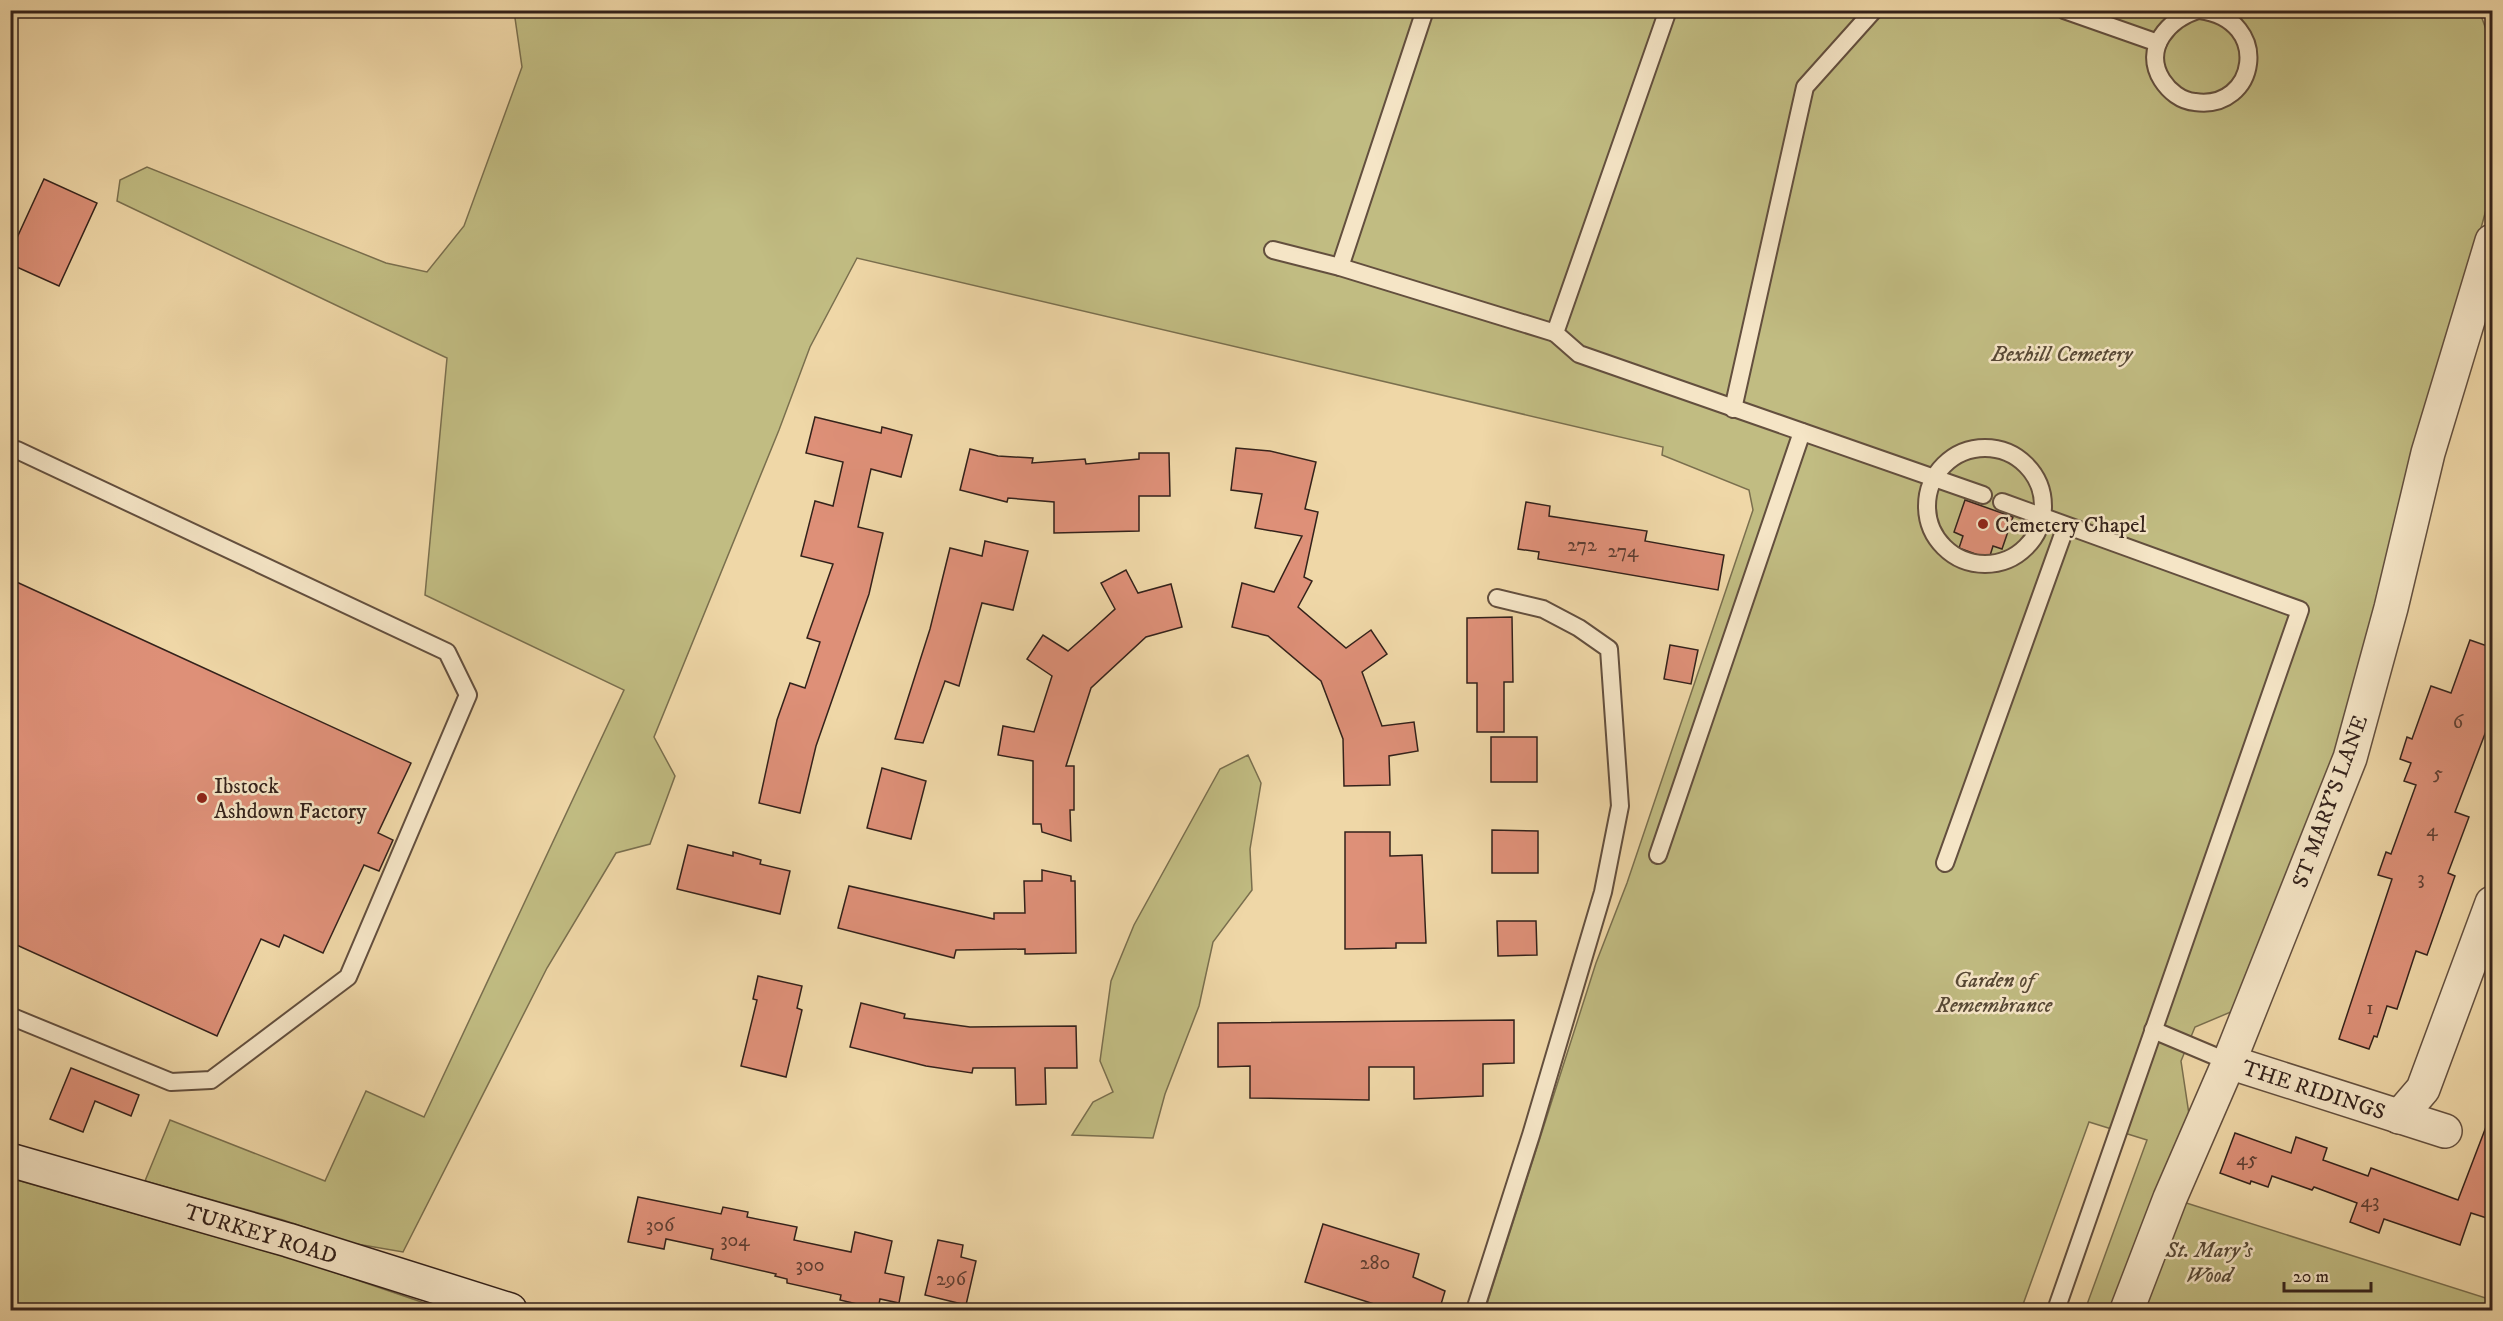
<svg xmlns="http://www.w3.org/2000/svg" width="2503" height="1321" font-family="'IM FELL DW Pica',serif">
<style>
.green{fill:#c1bc82;stroke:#7a6f4e;stroke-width:1.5}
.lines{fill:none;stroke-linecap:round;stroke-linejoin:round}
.stream{stroke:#727d6c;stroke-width:9}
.building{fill:#de9078;stroke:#34221b;stroke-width:1.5}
.lane-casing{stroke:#634f3e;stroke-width:20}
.street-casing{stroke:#634f3e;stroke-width:36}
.secondary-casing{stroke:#34221b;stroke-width:36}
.lane{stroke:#f5e5c6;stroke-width:16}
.street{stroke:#f5e5c6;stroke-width:33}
.secondary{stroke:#f5e5c6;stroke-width:33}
.poi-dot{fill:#8f2418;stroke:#f5e5c6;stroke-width:2}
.labels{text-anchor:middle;stroke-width:5;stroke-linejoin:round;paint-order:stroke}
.number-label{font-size:20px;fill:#5e3e32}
.park-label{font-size:22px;font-style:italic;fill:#574835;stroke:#f5e5c6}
.poi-label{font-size:22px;fill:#34221b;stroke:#f5e5c6;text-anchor:start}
.street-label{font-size:22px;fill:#34221b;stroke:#f5e5c6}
</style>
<rect width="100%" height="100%" fill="#efd7a7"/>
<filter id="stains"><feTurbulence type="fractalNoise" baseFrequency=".00333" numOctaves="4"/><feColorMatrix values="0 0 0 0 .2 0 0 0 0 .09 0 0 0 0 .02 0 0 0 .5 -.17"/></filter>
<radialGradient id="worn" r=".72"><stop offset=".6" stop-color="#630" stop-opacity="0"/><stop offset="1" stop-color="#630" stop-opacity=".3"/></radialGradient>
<g class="green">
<path d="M 2479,10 L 2492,46 L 2492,180 L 2486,210 L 2334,759 L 2238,1009 L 2195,1027 L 2181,1061 L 2190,1121 L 2114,1310 L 2085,1310 L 2147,1140 L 2089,1122 L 2021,1310 L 1485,1310 L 1596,963 L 1627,883 L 1753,510 L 1749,490 L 1662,455 L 1663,447 L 857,258 L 810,347 L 779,430 L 654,737 L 675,776 L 650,844 L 616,853 L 547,968 L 403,1252 L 351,1243 L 283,1220 L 145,1181 L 170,1120 L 325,1181 L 366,1091 L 424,1117 L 624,690 L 425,595 L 447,358 L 117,201 L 120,180 L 147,167 L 386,263 L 427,272 L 464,226 L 522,67 L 514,11 Z"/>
<path d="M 1248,755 L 1261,783 L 1250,849 L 1252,890 L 1213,942 L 1199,1006 L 1165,1094 L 1153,1138 L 1072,1135 L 1093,1102 L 1113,1092 L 1100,1061 L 1111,981 L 1134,925 L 1220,769 Z"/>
<path d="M 10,1178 L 304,1262 L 445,1310 L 11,1310 Z"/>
<path d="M 2180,1201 L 2492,1300 L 2492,1310 L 2140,1310 Z"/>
</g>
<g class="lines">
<path class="stream" d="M 10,1308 L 17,1310"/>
</g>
<g class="building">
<path d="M 44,179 L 97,203 L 59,286 L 10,264 L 10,253 Z"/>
<path d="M 815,417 L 881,433 L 882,427 L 912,435 L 901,477 L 871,469 L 858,527 L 883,533 L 869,594 L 816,746 L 800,813 L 759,803 L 777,720 L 790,683 L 805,688 L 820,642 L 807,638 L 833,564 L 801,556 L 815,501 L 833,506 L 843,462 L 806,453 Z"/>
<path d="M 1236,448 L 1270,451 L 1316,462 L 1305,509 L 1318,512 L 1304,577 L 1312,581 L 1298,607 L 1346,648 L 1371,630 L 1387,654 L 1362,672 L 1382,726 L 1414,722 L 1418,751 L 1389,756 L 1390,785 L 1344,786 L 1343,739 L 1321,681 L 1268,636 L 1232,627 L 1242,583 L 1274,592 L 1302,536 L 1255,528 L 1262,494 L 1231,490 Z"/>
<path d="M 970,449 L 998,456 L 1033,458 L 1032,463 L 1085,459 L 1086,464 L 1139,459 L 1139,453 L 1169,453 L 1170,496 L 1139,496 L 1139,531 L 1054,533 L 1054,502 L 1008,498 L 1007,502 L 960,490 Z"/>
<path d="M 1965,500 L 2013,517 L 2002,549 L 1993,546 L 1989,559 L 1959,548 L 1963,536 L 1954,532 Z"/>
<path d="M 1526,502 L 1550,506 L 1549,516 L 1647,531 L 1645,541 L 1724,555 L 1718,590 L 1538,559 L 1539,552 L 1518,549 Z"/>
<path d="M 985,541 L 1028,551 L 1013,610 L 982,603 L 959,686 L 945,681 L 923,743 L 895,739 L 930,629 L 950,548 L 982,556 Z"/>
<path d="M 1126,570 L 1138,593 L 1171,584 L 1182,627 L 1146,637 L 1091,688 L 1066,766 L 1074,766 L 1074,810 L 1070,810 L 1071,841 L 1042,832 L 1041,824 L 1033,824 L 1033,761 L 998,755 L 1003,726 L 1034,732 L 1052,676 L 1027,659 L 1043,635 L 1068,651 L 1092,630 L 1115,609 L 1101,583 Z"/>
<path d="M 10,579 L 411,763 L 378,833 L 393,840 L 379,871 L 364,865 L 323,953 L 284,935 L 279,947 L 261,939 L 217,1036 L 10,942 Z"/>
<path d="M 1512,617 L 1513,682 L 1504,682 L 1504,732 L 1477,732 L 1477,683 L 1467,683 L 1467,618 Z"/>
<path d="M 2470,640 L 2493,648 L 2493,713 L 2455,812 L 2469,817 L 2448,873 L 2455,876 L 2427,955 L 2416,951 L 2397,1009 L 2387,1006 L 2377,1037 L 2374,1036 L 2369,1049 L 2339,1039 L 2392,879 L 2378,875 L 2386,852 L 2391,854 L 2416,785 L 2404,781 L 2411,763 L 2400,759 L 2407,737 L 2412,739 L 2431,686 L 2451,693 Z"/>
<path d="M 1670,645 L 1698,650 L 1691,684 L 1664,679 Z"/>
<rect x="1491" y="737" width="46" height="45"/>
<path d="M 882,768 L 926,781 L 911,839 L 867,828 Z"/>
<path d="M 1492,830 L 1538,831 L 1538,873 L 1492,873 Z"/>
<path d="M 1345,832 L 1390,832 L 1390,856 L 1422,855 L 1426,943 L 1396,943 L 1396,948 L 1345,949 Z"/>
<path d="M 688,845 L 733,856 L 733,852 L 761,860 L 760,864 L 790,871 L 780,914 L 677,889 Z"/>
<path d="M 1042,870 L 1071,876 L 1071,881 L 1075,881 L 1076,953 L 1025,954 L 1025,949 L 956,950 L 954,958 L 838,928 L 849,886 L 994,919 L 994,913 L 1025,913 L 1024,881 L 1042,881 Z"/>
<path d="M 1497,921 L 1536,921 L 1537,955 L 1498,956 Z"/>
<path d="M 758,976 L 802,986 L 797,1008 L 802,1010 L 786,1077 L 741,1066 L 757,1000 L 753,999 Z"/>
<path d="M 861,1003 L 905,1014 L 904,1018 L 970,1027 L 1076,1026 L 1077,1068 L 1045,1068 L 1046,1104 L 1016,1105 L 1015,1068 L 973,1068 L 972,1073 L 926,1066 L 850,1047 Z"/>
<path d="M 1514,1020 L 1514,1063 L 1483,1064 L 1483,1096 L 1414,1099 L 1414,1067 L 1369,1067 L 1369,1100 L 1250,1098 L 1250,1066 L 1218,1067 L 1218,1023 Z"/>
<path d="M 71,1068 L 139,1095 L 131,1116 L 95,1101 L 83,1132 L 50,1119 Z"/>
<path d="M 2489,1119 L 2493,1119 L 2493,1220 L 2471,1213 L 2460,1245 L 2384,1219 L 2379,1233 L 2350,1222 L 2357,1203 L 2314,1187 L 2312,1190 L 2272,1176 L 2268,1187 L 2251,1181 L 2250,1184 L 2220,1173 L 2235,1133 L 2291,1153 L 2296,1137 L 2327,1148 L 2323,1160 L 2368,1176 L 2371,1168 L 2458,1200 Z"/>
<path d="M 638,1197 L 721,1214 L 723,1207 L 748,1212 L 747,1217 L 797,1227 L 794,1240 L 851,1252 L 855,1232 L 892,1241 L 885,1273 L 904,1277 L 899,1303 L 880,1299 L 878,1309 L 840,1300 L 841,1295 L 787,1283 L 787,1279 L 775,1276 L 776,1274 L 711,1259 L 713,1249 L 666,1239 L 664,1249 L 628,1242 Z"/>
<path d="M 1323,1224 L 1419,1254 L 1413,1277 L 1445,1291 L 1439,1311 L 1396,1311 L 1305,1282 Z"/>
<path d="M 938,1240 L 963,1245 L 961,1257 L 976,1261 L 966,1305 L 925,1295 Z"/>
</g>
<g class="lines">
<defs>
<g id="lane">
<path d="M 1668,10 L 1555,333 L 1579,354 L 1983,495"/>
<path d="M 2064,10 L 2158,43"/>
<path d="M 2198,10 C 2169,19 2142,48 2162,80 C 2169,91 2181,101 2195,102 C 2257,111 2273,20 2200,10"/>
<path d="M 1273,250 L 1340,267 L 1555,333"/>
<path d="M 1340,267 L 1425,10"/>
<path d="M 1733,409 L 1805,87 L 1874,10"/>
<circle cx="1985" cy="506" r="58"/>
<path d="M 2002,502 L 2300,610 L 2056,1310"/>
<path d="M 1658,855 L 1802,432"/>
<path d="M 1945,863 L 2066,526"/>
<path d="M 10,1016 L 171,1082 L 211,1080 L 348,977 L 468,695 L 447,652 L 17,450"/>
<path d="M 2153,1030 L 2229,1062"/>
<path d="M 1475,1310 L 1531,1135 L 1603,892 L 1620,806 L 1609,649 L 1579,628 L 1543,609 L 1497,598"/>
</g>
<g id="street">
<path d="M 2229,1062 L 2445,1131"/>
<path d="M 2399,1117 L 2423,1089 L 2492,903"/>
<path d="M 2127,1310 L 2170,1198 L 2229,1062 L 2350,758 L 2391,608 L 2428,453 L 2492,241"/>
</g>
<path id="secondary" d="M 10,1160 L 288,1240 L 510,1310"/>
</defs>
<use href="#lane" class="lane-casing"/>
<use href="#street" class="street-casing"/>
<use href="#secondary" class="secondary-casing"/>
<use href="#lane" class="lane"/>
<use href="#street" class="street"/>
<use href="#secondary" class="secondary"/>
</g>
<g class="poi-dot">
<circle cx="1983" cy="524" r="6"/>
<circle cx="202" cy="798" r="6"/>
</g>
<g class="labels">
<g class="number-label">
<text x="1582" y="551">272</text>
<text x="1623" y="557">274</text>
<text x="2458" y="728">6</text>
<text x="2438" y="779">5</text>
<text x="2432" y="836">4</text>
<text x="2421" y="884">3</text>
<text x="2370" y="1014">1</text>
<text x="2247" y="1165">45</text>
<text x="2370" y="1207">43</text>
<text x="660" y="1231">306</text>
<text x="735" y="1246">304</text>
<text x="1375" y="1269">280</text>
<text x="810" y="1271">300</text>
<text x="951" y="1285">296</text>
</g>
<g class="park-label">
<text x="2062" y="361">Bexhill Cemetery</text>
<text x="1994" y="987">Garden of<tspan x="1994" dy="25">Remembrance</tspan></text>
<text x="2209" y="1257">St. Mary's<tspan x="2209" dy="25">Wood</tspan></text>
</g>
<g class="poi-label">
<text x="1995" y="532">Cemetery Chapel</text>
<text x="214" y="793">Ibstock<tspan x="214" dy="25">Ashdown Factory</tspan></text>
</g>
<g class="street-label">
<text transform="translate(2329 801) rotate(-70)" y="8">ST MARY'S LANE</text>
<text transform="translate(2314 1089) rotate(18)" y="8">THE RIDINGS</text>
<text transform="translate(261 1233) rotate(17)" y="8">TURKEY ROAD</text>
</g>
</g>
<rect width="2503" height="1321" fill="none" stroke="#efd7a7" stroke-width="36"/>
<rect x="12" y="12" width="2479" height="1297" fill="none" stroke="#34221b" stroke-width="3"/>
<rect x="18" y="18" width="2467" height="1285" fill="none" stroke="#34221b" stroke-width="1.5"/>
<path d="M2284 1282v9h87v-9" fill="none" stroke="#34221b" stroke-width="3"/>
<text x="2293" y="1282" font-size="18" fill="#34221b" stroke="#f5e5c6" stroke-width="4.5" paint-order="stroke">20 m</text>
<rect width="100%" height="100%" filter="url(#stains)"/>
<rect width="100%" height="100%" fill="url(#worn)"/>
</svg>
